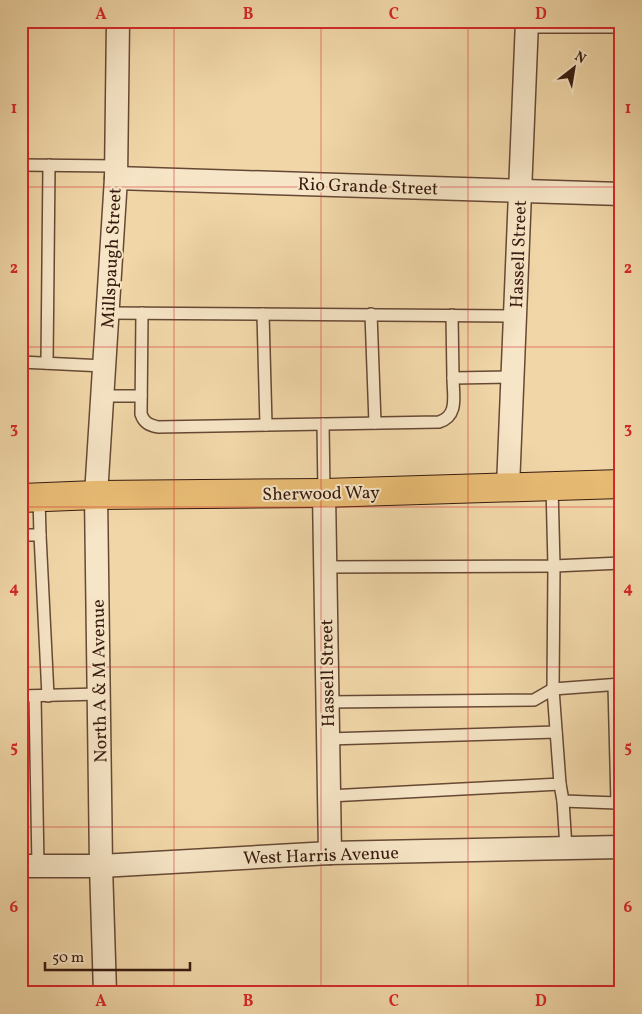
<svg xmlns="http://www.w3.org/2000/svg" width="642" height="1014" font-family="Vollkorn,serif">
<style>
.lines{fill:none;stroke-linecap:round;stroke-linejoin:round}
.lane-casing{stroke:#664935;stroke-width:14}
.street-casing{stroke:#664935;stroke-width:25}
.primary-casing{stroke:#371a0f;stroke-width:30}
.lane{stroke:#f6e5c6;stroke-width:11}
.street{stroke:#f6e5c6;stroke-width:22}
.primary{stroke:#e8bc74;stroke-width:28}
.grid{fill:none;stroke:#d62828;stroke-width:1;stroke-opacity:0.55}
.labels{text-anchor:middle;stroke-width:4;stroke-linejoin:round;paint-order:stroke}
.street-label{font-size:18px;fill:#371a0f;stroke:#f6e5c6}
.neatline{fill:none;stroke:#d62828;stroke-width:2}
.grid-label{font-size:16px;text-anchor:middle;font-weight:bold;fill:#d62828}
</style>
<rect width="100%" height="100%" fill="#f1d7a8"/>
<filter id="stains"><feTurbulence type="fractalNoise" baseFrequency=".004" numOctaves="4"/><feColorMatrix values="0 0 0 0 .2 0 0 0 0 .09 0 0 0 0 .02 0 0 0 .5 -.17"/></filter>
<radialGradient id="worn" r=".72"><stop offset=".6" stop-color="#630" stop-opacity="0"/><stop offset="1" stop-color="#630" stop-opacity=".3"/></radialGradient>
<g class="lines">
<defs>
<g id="lane">
<path d="M 527,27 L 621,27"/>
<path d="M 21,165 L 116,166"/>
<path d="M 107,313 L 515,316"/>
<path d="M 142,313 L 141,414 C 144,423 149,425 158,427 L 439,422 C 459,416 453,395 453,378"/>
<path d="M 263,314 L 266,425"/>
<path d="M 371,314 L 375,423"/>
<path d="M 452,315 L 453,378 L 512,377"/>
<path d="M 21,362 L 104,366"/>
<path d="M 47,363 L 49,165"/>
<path d="M 103,396 L 141,396"/>
<path d="M 323,424 L 324,493"/>
<path d="M 39,498 L 40,535"/>
<path d="M 21,535 L 40,535 L 48,696"/>
<path d="M 325,567 L 554,566 L 621,563"/>
<path d="M 21,696 L 99,694"/>
<path d="M 35,696 L 38,866"/>
<path d="M 327,702 L 534,700 L 553,689 L 621,684"/>
<path d="M 328,739 L 556,732"/>
<path d="M 560,784 L 563,801 L 617,803 L 614,685"/>
<path d="M 329,796 L 560,784 L 553,689 L 554,566 L 552,486"/>
<path d="M 563,801 L 566,848"/>
</g>
<g id="street">
<path d="M 116,178 L 621,194"/>
<path d="M 508,487 L 527,21"/>
<path d="M 324,493 L 330,853"/>
<path d="M 21,866 L 101,866 L 330,853 L 621,847"/>
<path d="M 105,993 L 101,866 L 96,495 L 116,178 L 118,21"/>
</g>
<path id="primary" d="M 21,498 L 96,495 L 324,493 L 621,484"/>
</defs>
<use href="#lane" class="lane-casing"/>
<use href="#street" class="street-casing"/>
<use href="#primary" class="primary-casing"/>
<use href="#lane" class="lane"/>
<use href="#street" class="street"/>
<use href="#primary" class="primary"/>
</g>
<path class="grid" d="M 174,21 L 174,993M 321,21 L 321,993M 468,21 L 468,993M 21,187 L 621,187M 21,347 L 621,347M 21,507 L 621,507M 21,667 L 621,667M 21,827 L 621,827"/>
<g class="labels">
<g class="street-label">
<text transform="translate(368 186) rotate(2)" y="6">Rio Grande Street</text>
<text transform="translate(518 254) rotate(-88)" y="6">Hassell Street</text>
<text transform="translate(111 258) rotate(-87)" y="6">Millspaugh Street</text>
<text transform="translate(321 493) rotate(-1)" y="6">Sherwood Way</text>
<text transform="translate(327 673) rotate(-91)" y="6">Hassell Street</text>
<text transform="translate(99 681) rotate(-91)" y="6">North A &amp; M Avenue</text>
<text transform="translate(321 855) rotate(-2)" y="6">West Harris Avenue</text>
</g>
</g>
<rect width="642" height="1014" fill="none" stroke="#f1d7a8" stroke-width="55"/>
<g transform="translate(574 68) rotate(31)" stroke="#f6e5c6" stroke-width="4" paint-order="stroke">
<path d="M0-4L9 19L0 12L-9 19Z" fill="#371a0f"/>
<text y="-8" font-size="14" font-weight="bold" text-anchor="middle" fill="#371a0f">N</text>
</g>
<path d="M45 962v8h145v-8" fill="none" stroke="#371a0f" stroke-width="2.5"/>
<text x="52" y="962" font-size="15" fill="#371a0f" stroke="#f6e5c6" stroke-width="4" paint-order="stroke">50 m</text>
<rect x="28" y="28" width="586" height="958" class="neatline"/>
<g class="grid-label">
<text x="101" y="19">A</text>
<text x="248" y="19">B</text>
<text x="394" y="19">C</text>
<text x="541" y="19">D</text>
<text x="14" y="113">1</text>
<text x="628" y="113">1</text>
<text x="14" y="273">2</text>
<text x="628" y="273">2</text>
<text x="14" y="433">3</text>
<text x="628" y="433">3</text>
<text x="14" y="593">4</text>
<text x="628" y="593">4</text>
<text x="14" y="752">5</text>
<text x="628" y="752">5</text>
<text x="14" y="912">6</text>
<text x="628" y="912">6</text>
<text x="101" y="1006">A</text>
<text x="248" y="1006">B</text>
<text x="394" y="1006">C</text>
<text x="541" y="1006">D</text>
</g>
<rect width="100%" height="100%" filter="url(#stains)"/>
<rect width="100%" height="100%" fill="url(#worn)"/>
</svg>
